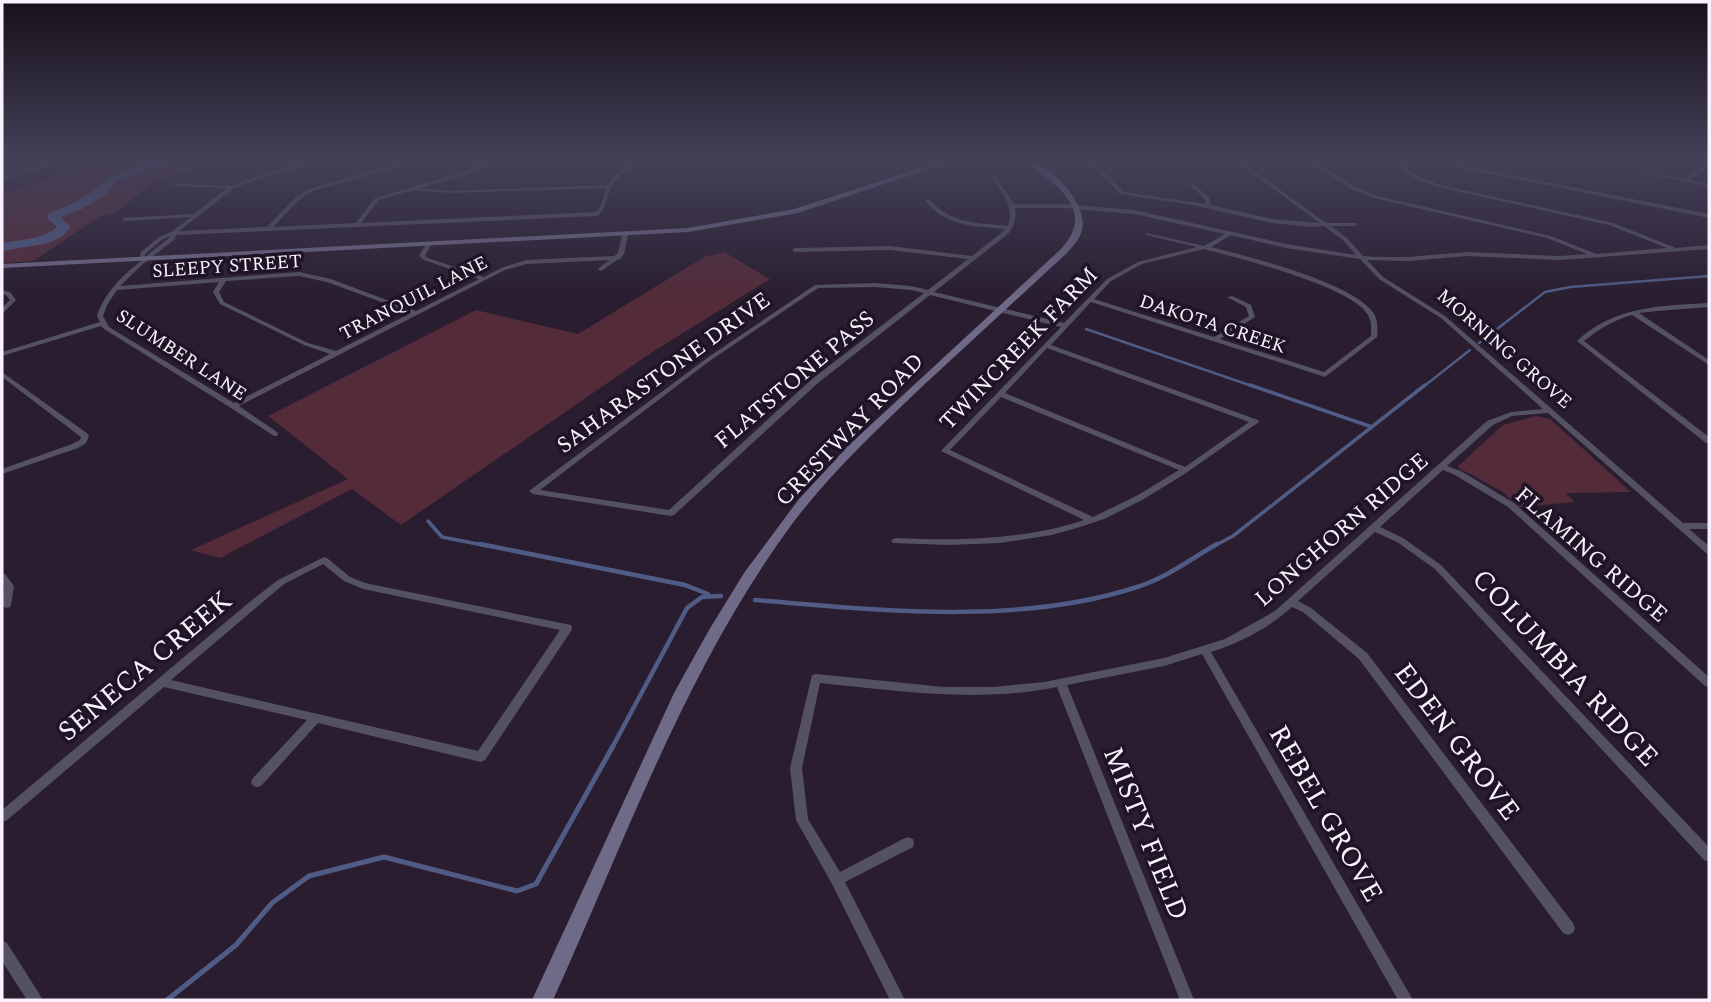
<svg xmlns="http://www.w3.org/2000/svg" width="1711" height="1002" font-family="Spectral,serif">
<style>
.green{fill:#532b39}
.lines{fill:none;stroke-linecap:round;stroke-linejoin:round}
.stream-far3{stroke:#505c85;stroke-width:2.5}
.stream-far2{stroke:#505c85;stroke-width:3.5}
.stream-far1{stroke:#505c85;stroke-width:4.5}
.stream{stroke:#505c85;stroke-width:5}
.river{fill:#505c85;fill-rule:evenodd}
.street{fill:#545163;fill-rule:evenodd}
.secondary{fill:#6f6a88;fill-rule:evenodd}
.labels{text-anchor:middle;stroke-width:7;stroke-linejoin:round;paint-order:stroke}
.far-street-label{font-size:19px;fill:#f9f1fd;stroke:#1f1425}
.street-label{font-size:23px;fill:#f9f1fd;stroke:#1f1425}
.near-street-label{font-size:28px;fill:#f9f1fd;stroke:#1f1425}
</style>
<rect width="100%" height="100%" fill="#291d2f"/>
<g class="green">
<path d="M 97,160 L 229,160 L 187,171 L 153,183 L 116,212 L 99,217 L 33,261 L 2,263 L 2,194 Z"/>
<path d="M 724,252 L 770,279 L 651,353 L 401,525 L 352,489 L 220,558 L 191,550 L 348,479 L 268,416 L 476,310 L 578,334 L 704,257 Z"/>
<path d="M 1536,416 L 1550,419 L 1631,492 L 1570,493 L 1566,494 L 1575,502 L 1519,507 L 1503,492 L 1457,467 L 1503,425 Z"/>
</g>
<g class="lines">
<g class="stream-far3">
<path d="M 1086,329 L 1255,387"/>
<path d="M 1479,343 L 1545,292 L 1570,287 L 1709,276"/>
<path d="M 1423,387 L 1470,350"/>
</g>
<g class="stream-far2">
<path d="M 1250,385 L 1372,427"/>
<path d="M 428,521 L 442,537 L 488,546"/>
<path d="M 1214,546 L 1233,536 L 1425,385"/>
</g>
<g class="stream-far1">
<path d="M 480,544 L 685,585 L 708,594"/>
<path d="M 755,600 C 878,610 1018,626 1137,587 C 1165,579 1192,558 1217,544"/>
<path d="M 612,748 L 687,608 L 702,597 L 721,596"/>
</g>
<path class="stream" d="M 167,1000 L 236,945 L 272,903 L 309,876 L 384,857 L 517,891 L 536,884 L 613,746"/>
<path class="river" d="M 159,160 L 176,160 L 117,181 L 106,194 L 82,209 L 61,217 L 71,227 L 63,236 L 49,243 L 2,251 L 2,243 C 21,239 42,240 57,227 L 48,219 L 48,213 L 74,203 L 98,188 L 109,177 Z"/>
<g class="street">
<path d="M 31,160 L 47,160 L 57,163 L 2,180 L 2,178 L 49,163 Z"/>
<path d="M 279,160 L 285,160 L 295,165 L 314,160 L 323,160 L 266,176 L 233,189 L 179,231 L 267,227 L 295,198 L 309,189 L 412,160 L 420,160 L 313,191 L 299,200 L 273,227 L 356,223 L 375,198 L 461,173 L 483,163 L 459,160 L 480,160 L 517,164 L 612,160 L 634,161 C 629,169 620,174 614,183 C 607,193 607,205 599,215 L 597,216 L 176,235 L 175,239 L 143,264 L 120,286 L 299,272 L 331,279 L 416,311 L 479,279 L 424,260 L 419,256 L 426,244 L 431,245 L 425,256 L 428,258 L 484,277 L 501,268 L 526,260 L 614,256 L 618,253 L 622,235 L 625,233 L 628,235 L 624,254 L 620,259 L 617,260 L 601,271 L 598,269 L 599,268 L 609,260 L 526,264 L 505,270 L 239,406 L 277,432 L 278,434 L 277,436 L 274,436 L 231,408 L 104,329 L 101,326 L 2,356 L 2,352 L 100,322 L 97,316 C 105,292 122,276 141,261 L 140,253 L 159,237 L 171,232 L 191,217 L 125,221 L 122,219 L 123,218 L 194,214 L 227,188 L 177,186 L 175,186 L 175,184 L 231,186 L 262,174 L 291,167 ZM 629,163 L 613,178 L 608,185 L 449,191 L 420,188 L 465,175 L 487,164 L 517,166 ZM 607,188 L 600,207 L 595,212 L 361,223 L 379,200 L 413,190 L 449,193 ZM 170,236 L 170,237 L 145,257 L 145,254 L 163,239 ZM 299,276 L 327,282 L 411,313 L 336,351 L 308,343 L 224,302 L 219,292 L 226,281 ZM 219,282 L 213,292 L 220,304 L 304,345 L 330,354 L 234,403 L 109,327 L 103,316 L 107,305 L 117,290 Z"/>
<path d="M 1095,160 L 1123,160 L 1095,163 L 1124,192 L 1205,204 L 1205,199 L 1191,186 L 1191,184 L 1193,184 L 1210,198 L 1210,205 L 1272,219 L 1320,223 L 1234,160 L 1239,160 L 1326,223 L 1357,223 L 1357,225 L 1355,226 L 1331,226 L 1347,238 L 1363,256 L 1375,257 L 1408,257 L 1467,252 L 1560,256 L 1587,254 L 1547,238 L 1374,198 L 1353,190 L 1307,160 L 1313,160 L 1357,188 L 1378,196 L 1551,236 L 1596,254 L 1667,248 L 1609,225 L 1438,187 L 1411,177 L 1398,166 L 1398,160 L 1402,160 L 1402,165 L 1415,175 L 1441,185 L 1613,223 L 1676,248 L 1709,245 L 1709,249 L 1560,260 L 1467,256 L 1408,261 L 1367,260 L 1383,277 L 1445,316 L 1683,523 L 1709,523 L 1709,529 L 1689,529 L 1709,546 L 1709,554 L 1706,553 L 1548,413 L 1512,416 L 1493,425 L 1447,466 L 1461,471 L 1514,503 L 1709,677 L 1709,687 L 1705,686 L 1508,507 L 1455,475 L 1443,470 L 1380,527 L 1403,538 L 1441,565 L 1709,847 L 1709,862 L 1704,860 L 1435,569 L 1397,542 L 1375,532 L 1298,601 L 1311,608 L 1367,653 L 1573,923 L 1575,928 L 1573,933 L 1568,935 L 1563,933 L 1359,659 L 1303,612 L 1292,607 C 1270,627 1240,643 1211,652 L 1413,1000 L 1398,1000 L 1202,654 L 1164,666 L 1067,685 L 1194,1000 L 1180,1000 L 1057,687 C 979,703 899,691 820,683 L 802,768 L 808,819 L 840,872 L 903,839 L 908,837 L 913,839 L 914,843 L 913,847 L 845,882 L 905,1000 L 890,1000 L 832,884 L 796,820 L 790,768 L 812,675 L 816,674 L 944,687 L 994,687 L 1044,682 L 1164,658 L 1225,639 L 1275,611 L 1487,421 L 1511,412 L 1543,409 L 1441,318 L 1379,279 L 1360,259 L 1286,248 L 1231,235 L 1211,247 C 1250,257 1348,281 1372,311 C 1378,318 1378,328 1377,337 L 1325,377 L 1091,302 L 1051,345 L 1258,420 L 1259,422 L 1183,475 L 1144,499 L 1104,519 L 1080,527 L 1052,535 L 1000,543 L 948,545 L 893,543 L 891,541 L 893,539 L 896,538 C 959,541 1024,540 1084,520 L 941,451 L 1061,327 L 930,295 L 818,383 L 674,515 L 671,516 L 533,494 L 529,491 L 707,358 L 815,285 L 875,283 L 911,286 L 928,290 L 968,259 L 890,250 L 795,252 L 792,250 L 795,248 L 890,246 L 972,256 L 1006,229 C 975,226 945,227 925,200 L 930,199 C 949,224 979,223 1008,226 C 1015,206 1002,192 991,177 L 991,176 L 995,176 L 1014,204 L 1065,204 L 1134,210 L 1286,244 L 1356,255 L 1343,240 L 1324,226 L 1312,227 L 1272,223 L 1193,205 L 1120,194 L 1089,162 ZM 1015,208 L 1065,208 L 1134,214 L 1225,234 L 1204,246 L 1146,233 L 1146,235 L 1197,247 L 1138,262 L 1107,279 L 1064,323 L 934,292 L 1009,233 C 1014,225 1017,218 1015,208 ZM 1204,249 C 1238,258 1351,286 1368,315 C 1372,321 1371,329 1371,336 L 1324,372 L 1220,339 L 1255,317 L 1251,305 L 1232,296 L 1227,297 L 1246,307 L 1249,316 L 1214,337 L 1094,299 L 1111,281 L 1142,264 ZM 875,287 L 911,290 L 924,293 L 812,379 L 669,510 L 540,490 L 711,360 L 818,288 ZM 1047,348 L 1249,422 L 1185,467 L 1005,393 ZM 1001,397 L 1179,470 L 1138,495 L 1093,517 L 950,450 Z"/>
<path d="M 1422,160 L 1433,160 L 1709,214 L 1709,218 Z"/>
<path d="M 1696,160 L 1709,162 L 1709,167 L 1690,180 L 1709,184 L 1709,186 L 1637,172 L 1639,171 L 1685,179 L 1699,168 L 1707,164 Z"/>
<path d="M 2,290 L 10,292 L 16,300 L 4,312 L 2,313 L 2,308 L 10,300 L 6,295 L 2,294 Z"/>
<path d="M 1709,303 L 1709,307 L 1657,311 L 1639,313 L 1709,360 L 1709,365 L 1632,315 C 1614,320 1599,329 1584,341 L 1709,437 L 1709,443 L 1706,443 L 1577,341 C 1614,306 1660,306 1709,303 Z"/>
<path d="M 2,372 L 88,434 L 89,436 L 86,443 L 78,448 L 2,474 L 2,469 L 72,444 L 80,440 L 81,437 L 2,377 Z"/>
<path d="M 324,557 L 327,558 L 350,577 L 365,583 L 571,625 L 572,628 L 571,631 L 485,760 L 481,762 L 318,723 L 261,786 L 257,787 L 253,786 L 251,782 L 253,778 L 307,720 L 164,687 L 6,821 L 2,822 L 2,810 L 252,600 L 278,580 ZM 323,564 L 344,581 L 363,589 L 560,630 L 478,751 L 171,680 L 284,584 Z"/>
<path d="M 2,573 L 5,574 L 14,586 L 11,605 L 10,607 L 6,608 L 2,606 L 4,586 L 2,583 Z"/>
<path d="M 2,941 L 7,943 L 40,995 L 42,1000 L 27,1000 L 2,961 Z"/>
</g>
<g class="secondary">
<path d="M 945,160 L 955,160 L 798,213 L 688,232 L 2,268 L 2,264 L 688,228 L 794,209 Z"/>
<path d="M 1023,160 C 1048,160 1089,204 1082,230 C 1080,239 1073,246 1067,253 C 1020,296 974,339 927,382 C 880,427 831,472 792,524 C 686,668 626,839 553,1000 L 532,1000 L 674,693 L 709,630 L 744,573 L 799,499 L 849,445 L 1061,249 C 1098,208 1054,184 1023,160 Z"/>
</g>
</g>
<linearGradient id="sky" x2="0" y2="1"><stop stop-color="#17101a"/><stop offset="0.53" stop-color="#434058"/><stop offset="1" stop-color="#434058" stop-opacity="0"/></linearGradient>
<rect width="1711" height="301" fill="url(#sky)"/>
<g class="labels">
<g class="far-street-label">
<text transform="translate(227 265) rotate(-4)" y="7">SLEEPY STREET</text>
<text transform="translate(413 297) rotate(-27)" y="7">TRANQUIL LANE</text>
<text transform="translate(1213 323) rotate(18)" y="7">DAKOTA CREEK</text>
<text transform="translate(1505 348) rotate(41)" y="7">MORNING GROVE</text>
<text transform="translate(182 354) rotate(33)" y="7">SLUMBER LANE</text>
</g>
<g class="street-label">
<text transform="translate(1018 348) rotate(-46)" y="8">TWINCREEK FARM</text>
<text transform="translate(663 372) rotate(-36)" y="8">SAHARASTONE DRIVE</text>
<text transform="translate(794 379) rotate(-40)" y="8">FLATSTONE PASS</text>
<text transform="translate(849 429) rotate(-46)" y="8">CRESTWAY ROAD</text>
<text transform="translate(1341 529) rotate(-41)" y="8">LONGHORN RIDGE</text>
<text transform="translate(1592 554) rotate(41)" y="8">FLAMING RIDGE</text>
</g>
<g class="near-street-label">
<text transform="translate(144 665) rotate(-40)" y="10">SENECA CREEK</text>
<text transform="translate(1566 667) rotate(47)" y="10">COLUMBIA RIDGE</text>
<text transform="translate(1458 741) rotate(53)" y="10">EDEN GROVE</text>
<text transform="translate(1327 813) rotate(60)" y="10">REBEL GROVE</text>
<text transform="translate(1147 833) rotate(68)" y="10">MISTY FIELD</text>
</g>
</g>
<rect width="1711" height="1002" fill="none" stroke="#f9f1fd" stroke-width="7"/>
</svg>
